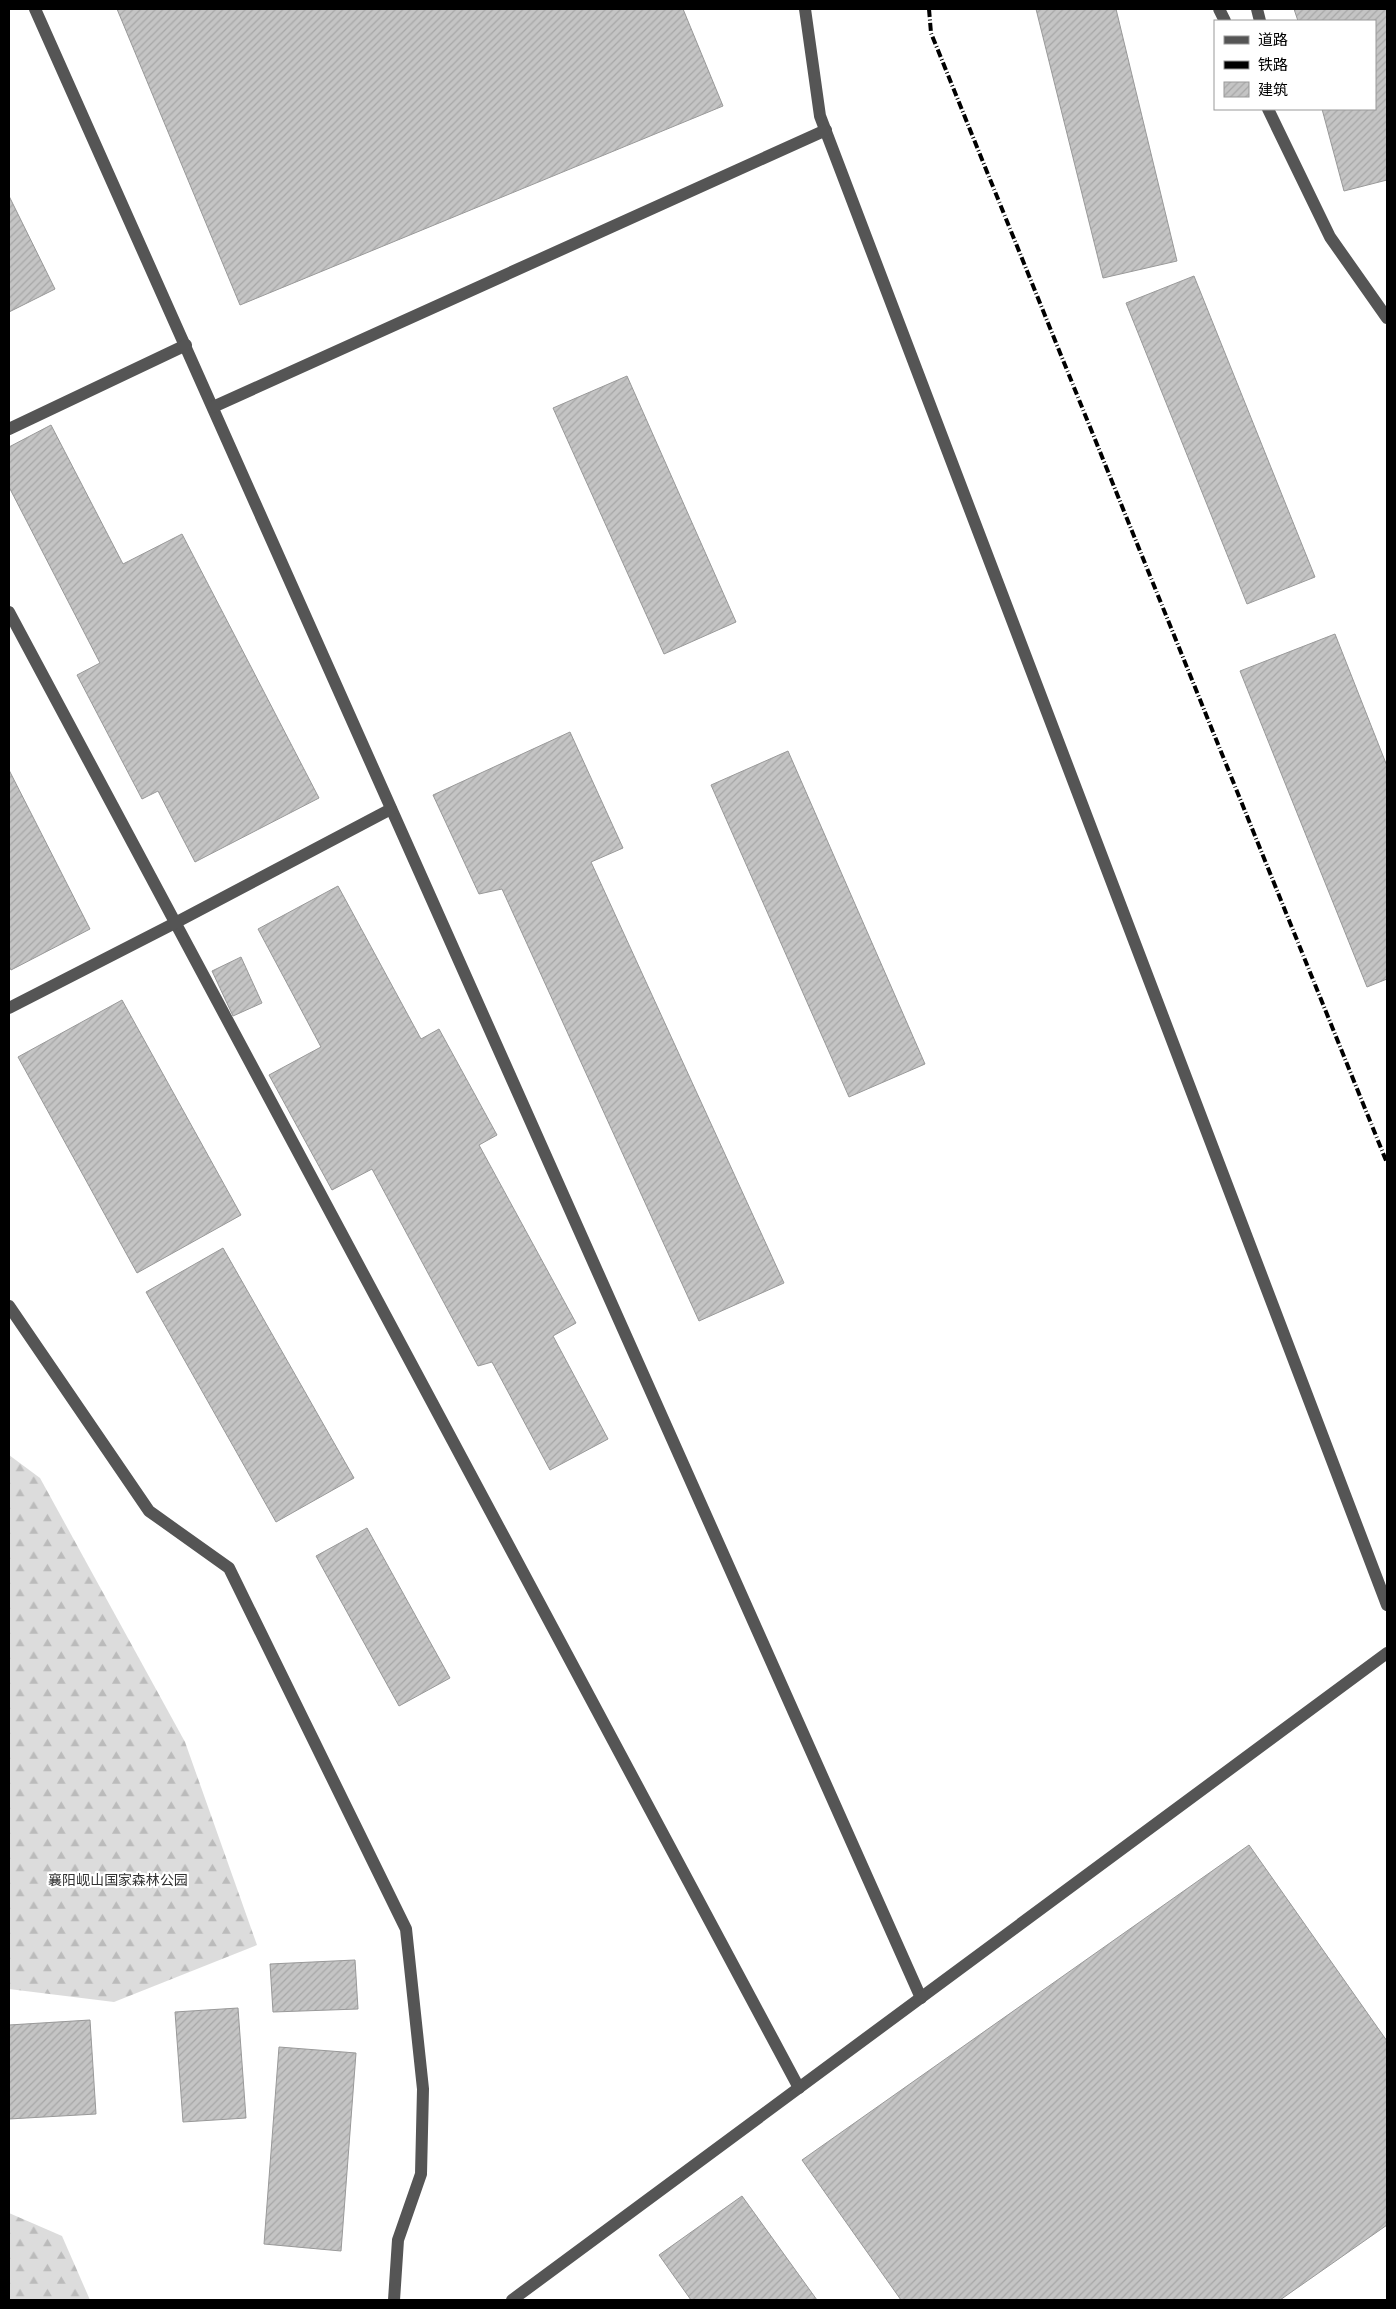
<svg xmlns="http://www.w3.org/2000/svg" width="1396" height="2309" font-family="Jost,'Noto Sans SC',sans-serif">
<style>
.forest{fill:url(#forest-firs)}
.building{fill:url(#building-hatch);stroke:#999}
.lines{fill:none;stroke-linecap:round;stroke-linejoin:round}
.minor{stroke:#555;stroke-width:12}
.rail{stroke:#000;stroke-width:4;stroke-dasharray:8 2.5 1 2.5;stroke-linecap:butt}
.labels{text-anchor:middle;stroke-width:4.5;stroke-linejoin:round;paint-order:stroke}
.park-label{font-size:14px;fill:#333;stroke:#fff}
</style>
<defs>
<pattern id="forest-firs" width="22" height="20" patternUnits="userSpaceOnUse" patternTransform="scale(1.25)"><rect width="22" height="20" fill="#dcdcdc"/><path d="M5 1l3.5 6h-7zM16 11l3.5 6h-7z" fill="#bbb"/></pattern>
<pattern id="building-hatch" width="6" height="6" patternUnits="userSpaceOnUse" patternTransform="scale(1.25)"><rect width="6" height="6" fill="#c4c4c4"/><path d="M-1 1l2-2M0 6l6-6M5 7l2-2" fill="none" stroke="#a7a7a7"/></pattern>
</defs>
<rect width="100%" height="100%" fill="#fff"/>
<g class="forest">
<path d="M 9,1455 L 40,1478 L 185,1742 L 257,1945 L 114,2002 L 9,1989 Z"/>
<path d="M 9,2213 L 62,2236 L 90,2300 L 9,2300 Z"/>
</g>
<g class="building">
<path d="M 117,9 L 683,9 L 723,106 L 240,305 Z"/>
<path d="M 1036,9 L 1116,9 L 1177,261 L 1103,278 Z"/>
<path d="M 1294,9 L 1387,9 L 1387,180 L 1344,191 L 1322,109 L 1375,109 L 1375,21 L 1298,21 Z"/>
<path d="M 9,196 L 55,289 L 9,312 Z"/>
<path d="M 1194,276 L 1315,577 L 1247,604 L 1126,303 Z"/>
<path d="M 627,376 L 736,622 L 664,654 L 553,408 Z"/>
<path d="M 51,425 L 123,564 L 182,534 L 319,798 L 195,862 L 158,791 L 142,799 L 77,675 L 100,663 L 9,487 L 9,447 Z"/>
<path d="M 1335,634 L 1387,766 L 1387,979 L 1367,987 L 1240,671 Z"/>
<path d="M 570,732 L 623,848 L 591,862 L 784,1283 L 699,1321 L 502,889 L 479,894 L 433,795 Z"/>
<path d="M 788,751 L 925,1064 L 849,1097 L 711,785 Z"/>
<path d="M 9,770 L 90,929 L 11,970 L 9,966 Z"/>
<path d="M 338,886 L 421,1039 L 439,1029 L 497,1135 L 479,1145 L 576,1323 L 553,1336 L 608,1439 L 550,1470 L 492,1362 L 478,1366 L 372,1169 L 332,1190 L 269,1075 L 321,1047 L 258,929 Z"/>
<path d="M 241,957 L 262,1003 L 233,1016 L 212,971 Z"/>
<path d="M 122,1000 L 241,1215 L 137,1273 L 18,1057 Z"/>
<path d="M 223,1248 L 354,1478 L 276,1522 L 146,1292 Z"/>
<path d="M 367,1528 L 450,1678 L 399,1706 L 316,1556 Z"/>
<path d="M 1249,1845 L 1387,2041 L 1387,2225 L 1280,2300 L 901,2300 L 802,2160 Z"/>
<path d="M 355,1960 L 358,2009 L 273,2012 L 270,1964 Z"/>
<path d="M 238,2008 L 246,2118 L 183,2122 L 175,2012 Z"/>
<path d="M 90,2020 L 96,2114 L 9,2119 L 9,2025 Z"/>
<path d="M 279,2047 L 356,2053 L 341,2251 L 264,2244 Z"/>
<path d="M 742,2196 L 817,2300 L 691,2300 L 659,2255 Z"/>
</g>
<g class="lines">
<g class="minor">
<path d="M 35,9 L 921,1998"/>
<path d="M 805,9 L 820,116 L 1387,1605"/>
<path d="M 1219,9 L 1225,21"/>
<path d="M 1257,9 L 1260,21"/>
<path d="M 1268,109 L 1330,237 L 1387,318"/>
<path d="M 213,407 L 826,130"/>
<path d="M 9,429 L 186,345"/>
<path d="M 9,612 L 799,2088"/>
<path d="M 9,1008 L 175,923 L 391,809"/>
<path d="M 9,1306 L 149,1511 L 229,1568 L 406,1929 L 423,2089 L 421,2174 L 398,2240 L 394,2300"/>
<path d="M 512,2300 L 1387,1653"/>
</g>
<path class="rail" d="M 929,9 L 931,33 L 1387,1163"/>
</g>
<g class="labels">
<g class="park-label">
<text x="118" y="1885">襄阳岘山国家森林公园</text>
</g>
</g>
<rect width="1396" height="2309" fill="none" stroke="#000000" stroke-width="20"/>
<rect x="1214" y="20" width="162" height="90" fill="#ffffff" stroke="#999999"/>
<rect x="1224" y="36" width="25" height="8" fill="#555555" stroke="#999999"/>
<text x="1258" y="45" font-size="15" fill="#000000">道路</text>
<rect x="1224" y="61" width="25" height="8" fill="#000000" stroke="#999999"/>
<text x="1258" y="70" font-size="15" fill="#000000">铁路</text>
<rect x="1224" y="82" width="25" height="15" fill="url(#building-hatch)" stroke="#999999"/>
<text x="1258" y="95" font-size="15" fill="#000000">建筑</text>
</svg>
